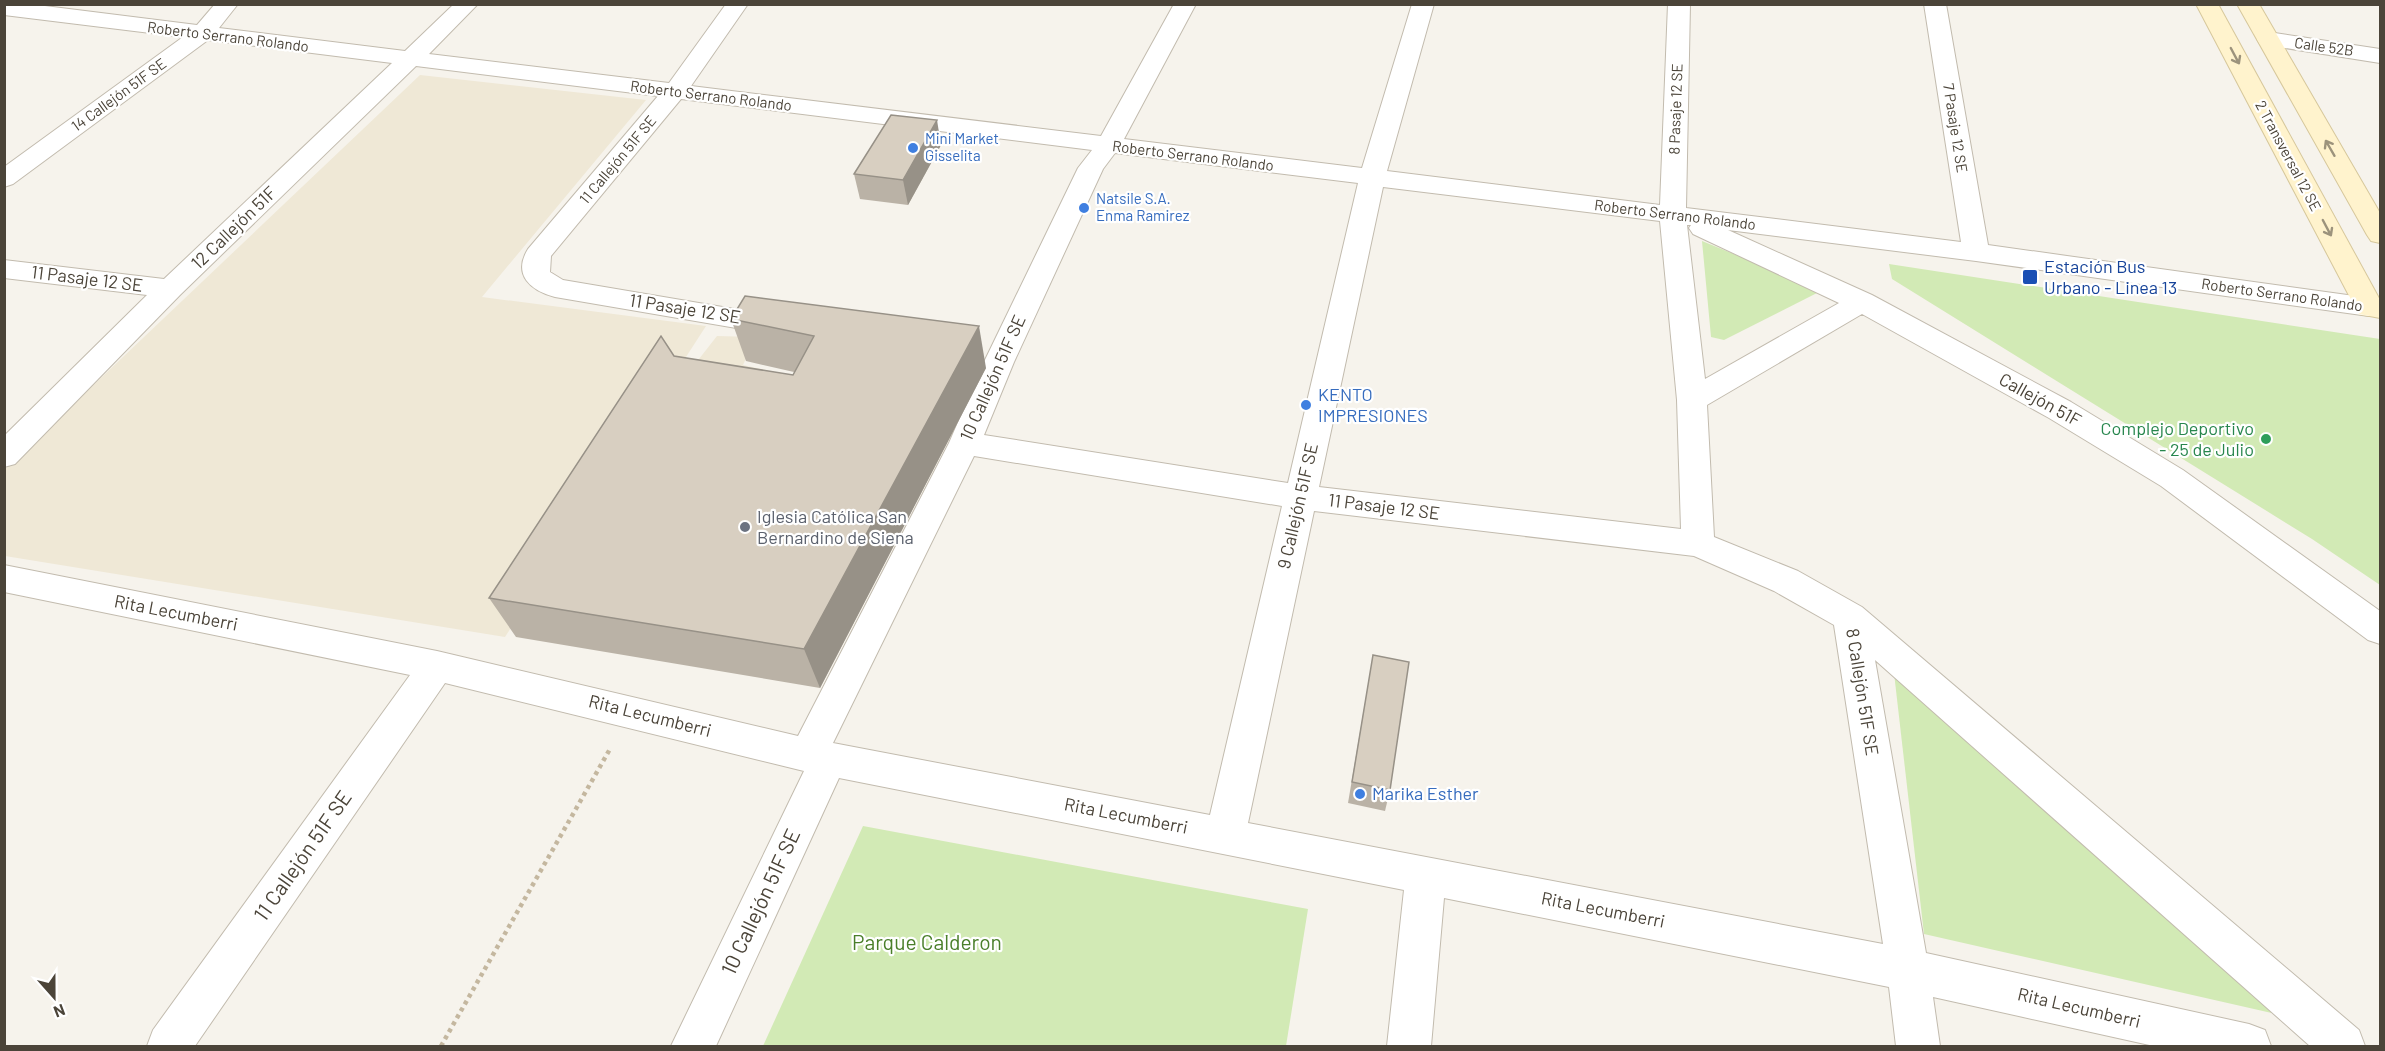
<svg xmlns="http://www.w3.org/2000/svg" width="2385" height="1051" font-family="Barlow,sans-serif">
<style>
.education{fill:#efe8d6}
.green{fill:#d2eab5}
.lines{fill:none;stroke-linecap:round;stroke-linejoin:round}
.street-casing{stroke:#c2bbae;stroke-width:2}
.secondary-casing{stroke:#d6c79b;stroke-width:2}
.path{stroke:#c4b79f;stroke-width:4.5;stroke-dasharray:4 4;stroke-linecap:butt}
.street{fill:#fff;fill-rule:evenodd}
.secondary{fill:#fff3cd;fill-rule:evenodd}
.wall{fill:#bab2a6}
.shaded-wall{fill:#979187}
.building{fill:#d8cfc1;stroke:#979187;stroke-width:1.5}
.oneway{stroke:#9c937c}
.shop-dot{fill:#3f7fe0;stroke:#fff;stroke-width:2}
.transit-dot{fill:#1a4fb4;stroke:#fff;stroke-width:2}
.leisure-dot{fill:#2e9e5b;stroke:#fff;stroke-width:2}
.worship-dot{fill:#6b7280;stroke:#fff;stroke-width:2}
.labels{text-anchor:middle;stroke-width:4.5;stroke-linejoin:round;paint-order:stroke}
.far-street-label{font-size:15px;fill:#4b4439;stroke:#fff}
.far-shop-label{font-size:15px;fill:#366cbe;stroke:#fff;text-anchor:start}
.street-label{font-size:18px;fill:#4b4439;stroke:#fff}
.transit-label{font-size:18px;fill:#164399;stroke:#fff;text-anchor:start}
.shop-label{font-size:18px;fill:#366cbe;stroke:#fff;text-anchor:start}
.leisure-label{font-size:18px;fill:#27864d;stroke:#fff;text-anchor:end}
.worship-label{font-size:18px;fill:#5b616d;stroke:#fff;text-anchor:start}
.near-street-label{font-size:21px;fill:#4b4439;stroke:#fff}
.near-park-label{font-size:21px;fill:#4a7f2a;stroke:#fff}
</style>
<rect width="100%" height="100%" fill="#f6f3ec"/>
<g class="education">
<path d="M 420,75 L 646,100 L 482,297 L 706,326 L 505,637 L 5,556 L 5,469 Z"/>
<path d="M 717,336 L 756,337 L 743,365 L 823,383 L 688,373 Z"/>
</g>
<g class="green">
<path d="M 1702,241 L 1817,288 L 1817,293 L 1724,340 L 1711,337 Z"/>
<path d="M 1889,264 L 2380,339 L 2380,585 L 2312,539 L 1892,279 Z"/>
<path d="M 1894,673 L 2276,1014 L 1924,934 Z"/>
<path d="M 863,826 L 1308,909 L 1286,1046 L 763,1046 Z"/>
</g>
<g class="lines">
<defs>
<g id="street">
<path d="M 4,4 L 29,4 L 197,25 L 215,4 L 238,4 L 219,28 L 405,51 L 454,4 L 478,4 L 429,54 L 669,83 L 726,4 L 748,4 L 691,86 L 1101,136 L 1174,4 L 1196,4 L 1124,139 L 1362,168 L 1412,4 L 1434,4 L 1387,171 L 1660,205 L 1668,4 L 1690,4 L 1686,208 L 1961,242 L 1924,4 L 1946,4 L 1988,245 L 2369,298 L 2379,300 L 2379,314 L 2369,316 L 1976,261 L 1728,230 L 1872,295 L 2071,402 L 2183,470 L 2380,611 L 2380,644 L 2368,640 L 2161,486 L 2049,418 L 1862,314 L 1707,405 L 1714,537 L 1798,571 L 1862,607 L 2359,1030 L 2365,1046 L 2310,1046 L 1875,660 L 1926,953 L 2249,1024 L 2265,1030 L 2271,1046 L 2154,1046 L 1933,997 L 1940,1046 L 1896,1046 L 1889,987 L 1444,898 L 1431,1046 L 1387,1046 L 1404,890 L 839,778 L 716,1046 L 671,1046 L 804,771 L 445,683 L 195,1046 L 147,1046 L 153,1030 L 410,675 L 4,592 L 4,565 L 437,651 L 798,736 L 949,443 L 984,362 L 1078,168 L 1092,150 L 681,99 L 551,256 L 550,272 L 563,280 L 787,318 L 791,325 L 787,332 L 777,335 L 555,297 C 531,291 512,275 528,249 L 658,96 L 416,66 L 180,295 L 15,464 L 4,467 L 4,436 L 147,295 L 4,278 L 4,260 L 164,279 L 392,63 L 208,40 L 13,184 L 4,187 L 4,167 L 183,37 L 4,15 ZM 1115,153 L 1358,183 L 1288,483 L 984,435 L 1014,362 L 1103,169 ZM 1383,187 L 1660,221 L 1677,400 L 1681,529 L 1319,487 ZM 1687,225 L 1691,225 L 1689,228 L 1693,234 L 1839,303 L 1705,379 ZM 974,456 L 1282,506 L 1210,815 L 833,743 ZM 1314,511 L 1694,556 L 1774,591 L 1834,625 L 1883,944 L 1248,823 Z"/>
<path d="M 2268,32 L 2380,49 L 2380,63 L 2260,44 L 2257,39 L 2260,34 Z"/>
</g>
<g id="secondary">
<path d="M 2196,4 L 2218,4 L 2380,300 L 2380,318 L 2359,314 L 2355,307 Z"/>
<path d="M 2237,4 L 2259,4 L 2380,213 L 2380,243 L 2371,241 L 2367,235 Z"/>
</g>
</defs>
<use href="#street" class="street-casing"/>
<use href="#secondary" class="secondary-casing"/>
<path class="path" d="M 441,1046 L 610,749"/>
<use href="#street" class="street"/>
<use href="#secondary" class="secondary"/>
</g>
<g class="wall">
<path d="M 941,145 L 908,205 L 860,199 L 854,174 Z"/>
<path d="M 731,319 L 986,368 L 820,688 L 516,637 L 489,598 L 674,356 L 793,375 L 794,372 L 746,361 Z"/>
<path d="M 1373,655 L 1390,790 L 1385,811 L 1348,803 Z"/>
</g>
<g class="shaded-wall">
<path d="M 937,120 L 941,145 L 908,205 L 903,180 Z"/>
<path d="M 979,326 L 986,368 L 820,688 L 804,649 Z"/>
</g>
<g class="building">
<path d="M 891,115 L 937,120 L 903,180 L 854,174 Z"/>
<path d="M 745,296 L 979,326 L 804,649 L 489,598 L 661,336 L 674,356 L 793,375 L 814,336 L 731,319 Z"/>
<path d="M 1373,655 L 1409,662 L 1390,790 L 1352,782 Z"/>
</g>
<defs><path id="oneway-shaft" d="M-6 0H5M1.5-3L5.5 0L1.5 3" fill="none" stroke-width="1.6" stroke-linecap="round" stroke-linejoin="round" transform="scale(1.5)"/></defs>
<g class="oneway">
<use href="#oneway-shaft" transform="translate(2235 56) rotate(62)"/>
<use href="#oneway-shaft" transform="translate(2330 148) rotate(-120)"/>
<use href="#oneway-shaft" transform="translate(2327 228) rotate(62)"/>
</g>
<g class="shop-dot">
<circle cx="913" cy="148" r="6"/>
<circle cx="1084" cy="208" r="6"/>
<circle cx="1306" cy="405" r="6"/>
<circle cx="1360" cy="794" r="6"/>
</g>
<rect class="transit-dot" x="2022" y="269" width="16" height="16" rx="3"/>
<circle class="leisure-dot" cx="2266" cy="439" r="6"/>
<circle class="worship-dot" cx="745" cy="527" r="6"/>
<g class="labels">
<g class="far-street-label">
<text transform="translate(228 37) rotate(7)" y="5">Roberto Serrano Rolando</text>
<text transform="translate(2324 47) rotate(8)" y="5">Calle 52B</text>
<text transform="translate(119 95) rotate(-36)" y="5">14 Callejón 51F SE</text>
<text transform="translate(711 96) rotate(7)" y="5">Roberto Serrano Rolando</text>
<text transform="translate(1676 109) rotate(-88)" y="5">8 Pasaje 12 SE</text>
<text transform="translate(1955 128) rotate(81)" y="5">7 Pasaje 12 SE</text>
<text transform="translate(1193 156) rotate(7)" y="5">Roberto Serrano Rolando</text>
<text transform="translate(2288 156) rotate(62)" y="5">2 Transversal 12 SE</text>
<text transform="translate(618 160) rotate(-50)" y="5">11 Callejón 51F SE</text>
<text transform="translate(1675 215) rotate(7)" y="5">Roberto Serrano Rolando</text>
<text transform="translate(2282 295) rotate(8)" y="5">Roberto Serrano Rolando</text>
</g>
<g class="far-shop-label">
<text x="925" y="144">Mini Market<tspan x="925" dy="17">Gisselita</tspan></text>
<text x="1096" y="204">Natsile S.A.<tspan x="1096" dy="17">Enma Ramirez</tspan></text>
</g>
<g class="street-label">
<text transform="translate(234 228) rotate(-44)" y="6">12 Callejón 51F</text>
<text transform="translate(87 279) rotate(7)" y="6">11 Pasaje 12 SE</text>
<text transform="translate(685 309) rotate(9)" y="6">11 Pasaje 12 SE</text>
<text transform="translate(993 378) rotate(-66)" y="6">10 Callejón 51F SE</text>
<text transform="translate(2040 400) rotate(29)" y="6">Callejón 51F</text>
<text transform="translate(1298 506) rotate(-77)" y="6">9 Callejón 51F SE</text>
<text transform="translate(1384 507) rotate(7)" y="6">11 Pasaje 12 SE</text>
<text transform="translate(176 613) rotate(11)" y="6">Rita Lecumberri</text>
<text transform="translate(1862 692) rotate(81)" y="6">8 Callejón 51F SE</text>
<text transform="translate(650 716) rotate(14)" y="6">Rita Lecumberri</text>
<text transform="translate(1126 816) rotate(11)" y="6">Rita Lecumberri</text>
<text transform="translate(1603 910) rotate(11)" y="6">Rita Lecumberri</text>
<text transform="translate(2079 1008) rotate(13)" y="6">Rita Lecumberri</text>
</g>
<g class="transit-label">
<text x="2044" y="273">Estación Bus<tspan x="2044" dy="21">Urbano - Linea 13</tspan></text>
</g>
<g class="shop-label">
<text x="1318" y="401">KENTO<tspan x="1318" dy="21">IMPRESIONES</tspan></text>
<text x="1372" y="800">Marika Esther</text>
</g>
<g class="leisure-label">
<text x="2254" y="435">Complejo Deportivo<tspan x="2254" dy="21">- 25 de Julio</tspan></text>
</g>
<g class="worship-label">
<text x="757" y="523">Iglesia Católica San<tspan x="757" dy="21">Bernardino de Siena</tspan></text>
</g>
<g class="near-street-label">
<text transform="translate(303 856) rotate(-55)" y="7">11 Callejón 51F SE</text>
<text transform="translate(761 902) rotate(-65)" y="7">10 Callejón 51F SE</text>
</g>
<g class="near-park-label">
<text x="927" y="950">Parque Calderon</text>
</g>
</g>
<rect width="2385" height="1051" fill="none" stroke="#4b4439" stroke-width="12"/>
<g transform="translate(54 997) rotate(159)" stroke="#ffffff" stroke-width="4.5" paint-order="stroke">
<path d="M0-4.5L10 22L0 15L-10 22Z" fill="#4b4439"/>
<text y="-9" font-size="16" font-weight="bold" text-anchor="middle" fill="#4b4439">N</text>
</g>
</svg>
